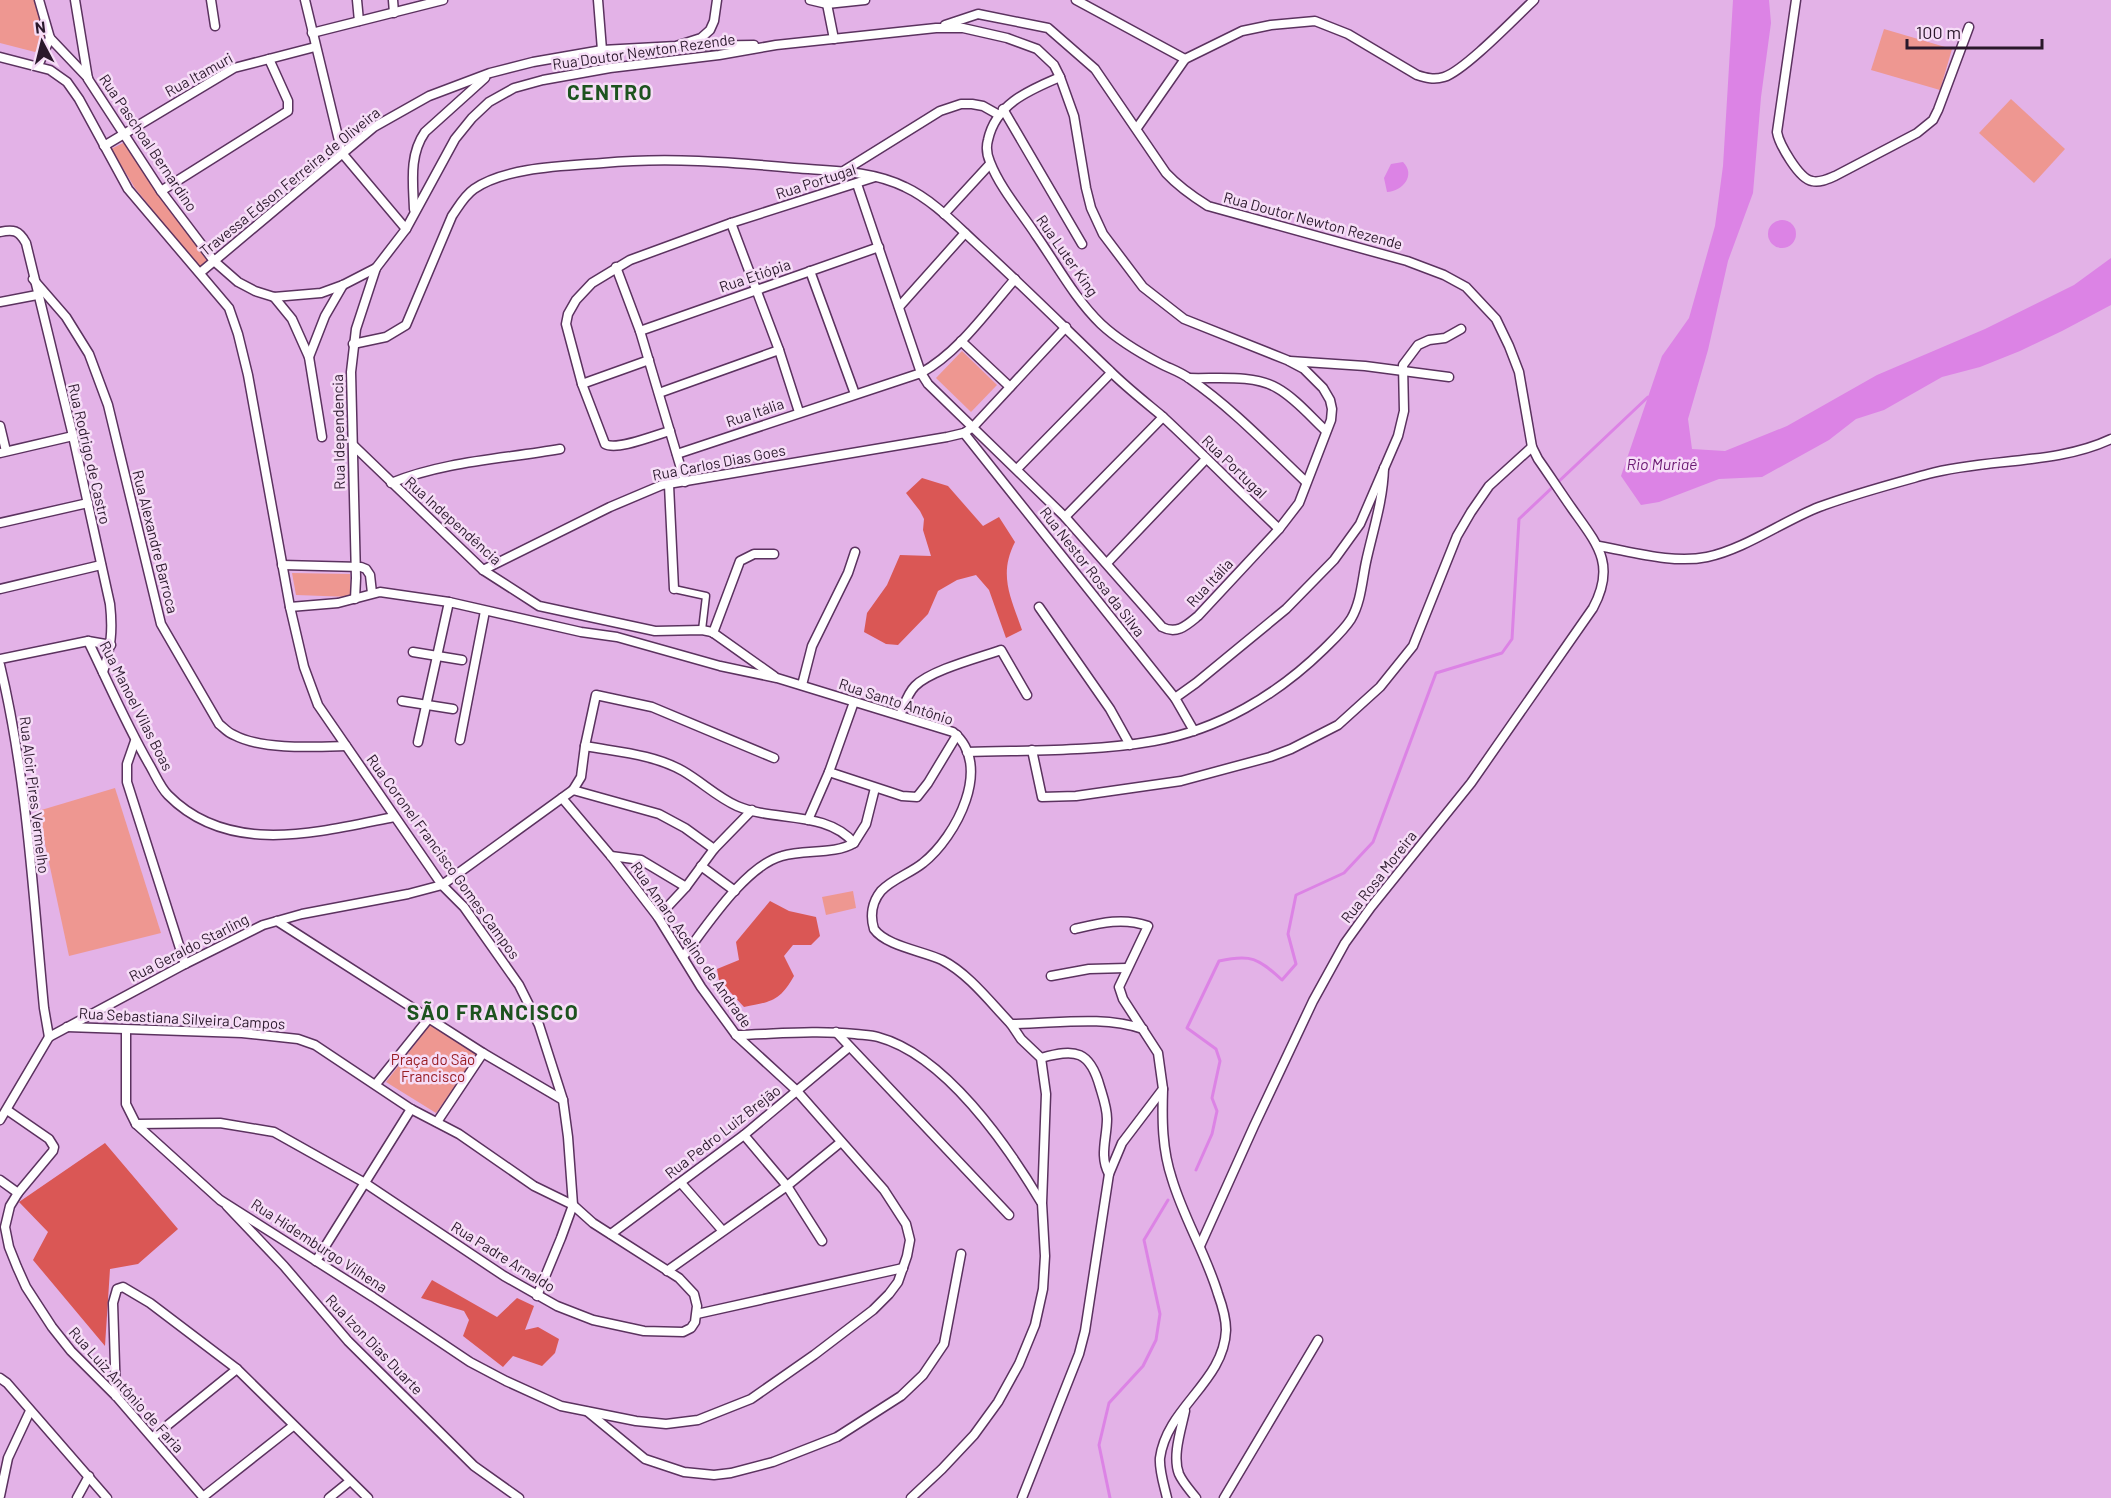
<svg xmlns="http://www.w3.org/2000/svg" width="2111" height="1498" font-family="Barlow,sans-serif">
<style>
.green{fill:#ee9791}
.forest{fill:#da5755}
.water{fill:#dc83e5}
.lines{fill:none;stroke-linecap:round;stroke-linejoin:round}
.stream{stroke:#dc83e5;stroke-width:3}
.pedestrian-casing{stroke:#5b325f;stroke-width:9}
.minor-casing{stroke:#5b325f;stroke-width:11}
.pedestrian{stroke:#fff;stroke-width:6}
.minor{stroke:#fff;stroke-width:8}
.labels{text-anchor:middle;stroke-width:5;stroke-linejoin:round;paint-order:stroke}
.street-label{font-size:15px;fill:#2a182b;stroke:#f6ddf7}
.park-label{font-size:15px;fill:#981e25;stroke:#f6ddf7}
.water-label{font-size:16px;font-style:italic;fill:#6a1872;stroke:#f6ddf7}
.district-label{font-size:21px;font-weight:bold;letter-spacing:1.5px;fill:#1d531f;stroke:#f6ddf7}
</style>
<rect width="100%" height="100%" fill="#e3b2e7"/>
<g class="green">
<path d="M 0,0 L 38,0 L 46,35 L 45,44 L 35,52 L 0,43 Z"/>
<path d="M 1884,29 L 1952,49 L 1940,90 L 1871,70 Z"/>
<path d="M 2011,99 L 2065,149 L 2034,183 L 1979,133 Z"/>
<path d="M 125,142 L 209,258 L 199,268 L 135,188 L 111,149 Z"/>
<path d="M 962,351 L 997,385 L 971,412 L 936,378 Z"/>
<path d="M 292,573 L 350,574 L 351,597 L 296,595 Z"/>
<path d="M 115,788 L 161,933 L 69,956 L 38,811 Z"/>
<path d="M 853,891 L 856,908 L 826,915 L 822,897 Z"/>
<path d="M 430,1025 L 478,1055 L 436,1113 L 386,1082 Z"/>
</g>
<g class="forest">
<path d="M 922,478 L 948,486 L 983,526 L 999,517 L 1015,542 C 998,575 1011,598 1022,630 L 1006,638 L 989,590 L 976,575 L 957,580 L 938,591 L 928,614 L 898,645 L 886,644 L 864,632 L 867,613 L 887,585 L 900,555 L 931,556 L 923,530 L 924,519 L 920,511 L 906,493 Z"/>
<path d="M 770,901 L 789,911 L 816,917 L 820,936 L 811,945 L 793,945 L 784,956 L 794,976 C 780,1001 771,1002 744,1007 L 719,980 L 717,969 L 739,960 L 736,942 Z"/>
<path d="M 105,1143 L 178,1229 L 138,1264 L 110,1269 L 105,1346 L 33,1260 L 48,1232 L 19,1202 Z"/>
<path d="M 432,1280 L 497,1317 L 517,1298 L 534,1306 L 525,1330 L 538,1327 L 559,1339 L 555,1353 L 542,1366 L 513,1356 L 503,1367 L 463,1336 L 469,1320 L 464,1311 L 421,1298 Z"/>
</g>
<g class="water">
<path d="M 1733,0 L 1769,0 L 1771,23 L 1761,97 L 1753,193 L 1728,261 L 1708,350 L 1688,419 L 1692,449 L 1725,451 L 1787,426 L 1877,375 L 1985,329 L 2074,285 L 2111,258 L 2111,305 L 2062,331 L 2020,351 L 1980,367 L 1942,377 L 1884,410 L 1856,419 L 1829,440 L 1762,477 L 1719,479 L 1659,502 L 1641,505 L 1621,476 L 1662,356 L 1689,318 L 1715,226 L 1723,166 Z"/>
<path d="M 1403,162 C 1416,175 1403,191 1387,192 L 1384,178 L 1391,164 Z"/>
<circle cx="1782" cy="234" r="14"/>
</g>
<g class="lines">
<g class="stream">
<path d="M 1196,1170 L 1212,1134 L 1217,1111 L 1212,1098 L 1220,1061 L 1216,1049 L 1187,1028 L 1219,961 C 1251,954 1258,958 1282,980 L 1296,964 L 1288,934 L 1296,895 L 1344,873 L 1373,842 L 1436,673 L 1502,653 L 1512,639 L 1519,519 L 1648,397"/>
<path d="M 1110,1498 L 1099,1445 L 1109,1403 L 1143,1366 L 1156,1340 L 1160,1314 L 1144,1240 L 1168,1200"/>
</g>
<defs>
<path id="pedestrian" d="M 674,589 L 706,596 L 702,630"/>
<g id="minor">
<path d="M 39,0 L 50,38 L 88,78"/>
<path d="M 75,0 L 88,79 L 161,191 L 214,261 L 238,282 L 255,291 L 274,297 L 321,293 L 343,285 L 376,268"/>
<path d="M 211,0 L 215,26"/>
<path d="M 305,0 L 342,153 L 406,229"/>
<path d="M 357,0 L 359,21"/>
<path d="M 393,0 L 394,13"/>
<path d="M 598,0 L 602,50"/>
<path d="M 810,0 L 827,4 L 865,0"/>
<path d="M 1076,0 L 1185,59"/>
<path d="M 1796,0 L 1777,132 C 1779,144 1799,179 1812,181 C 1820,183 1828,179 1835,176 L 1917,133 L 1933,120 L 1938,110 L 1969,27"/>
<path d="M 827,4 L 834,39"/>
<path d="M 945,25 L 978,14 L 1048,28 L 1095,69 L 1166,173 C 1179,187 1192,196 1208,206 L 1407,261 L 1444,275 L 1466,287 L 1496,319 L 1509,346 L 1519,372 L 1532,447 L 1538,459 C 1550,476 1561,493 1573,510 C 1598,545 1616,565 1593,608 L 1471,783 L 1371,907 L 1345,943 L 1313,1001 L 1254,1126 L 1200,1246"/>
<path d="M 312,33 L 443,0"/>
<path d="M 686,46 L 754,45"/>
<path d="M 0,57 L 50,70 L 67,82 L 79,99 L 128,189 L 229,308 L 238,334 L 248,375 L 290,607 L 304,667 L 318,705 L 442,885 L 464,907 L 519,985 L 539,1025 L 563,1100 L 568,1137 L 573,1205 L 561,1238 L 537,1296"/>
<path d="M 38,66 L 50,38"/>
<path d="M 1060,77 C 1030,90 996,103 988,140 C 986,147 987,155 990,162 C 1000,188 1021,212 1036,235 C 1057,265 1075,299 1101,324 C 1118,340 1140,353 1161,364 C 1171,369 1181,372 1190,379 C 1232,408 1268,446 1306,482"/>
<path d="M 1003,109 L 1082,244"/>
<path d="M 1137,128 L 1185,59 L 1242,31 L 1271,25 L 1315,21 L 1348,34 L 1417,75 C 1426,78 1434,80 1444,77 C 1464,71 1516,17 1534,0"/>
<path d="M 104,146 L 234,68 L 315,47"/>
<path d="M 842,172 L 940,111 L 961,104 L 972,104 L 983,106 L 999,115"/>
<path d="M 857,184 L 921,373 C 959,352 987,311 1015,279"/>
<path d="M 161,191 L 288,111 L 288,101 L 269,59"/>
<path d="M 414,209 C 413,182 409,155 425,132 L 485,78"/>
<path d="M 944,214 L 990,164"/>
<path d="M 731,223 L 779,350 L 799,412"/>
<path d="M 0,232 C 13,229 19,230 26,243 L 73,436 L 110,604 C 113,631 111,647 103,672"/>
<path d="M 616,267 L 640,331 L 685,482"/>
<path d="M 810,271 L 855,394"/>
<path d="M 201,272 L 374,127 L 429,96 L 490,73 L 533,62 L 602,50 L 676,46 L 701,38 L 710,30 L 714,21 L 717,0"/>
<path d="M 33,279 L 66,317 L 89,354 L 108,405 L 161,624 L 219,724 C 223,727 228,733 234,735 C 262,750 314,747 346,746"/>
<path d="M 274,297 L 292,319 L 309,357 L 322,437"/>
<path d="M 0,302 L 37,295"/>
<path d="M 899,307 L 965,233"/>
<path d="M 640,331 L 879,247"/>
<path d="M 961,341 L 1010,387"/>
<path d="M 353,344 L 386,337 L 406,325 L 452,216 C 459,206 464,196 474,189 C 506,167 564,166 603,163 C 668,157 729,162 794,168 C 831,171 871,170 905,187 C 933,200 956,225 978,245 C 1023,286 1066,329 1110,371 C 1126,387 1144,401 1162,416 C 1202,453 1240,492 1279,529"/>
<path d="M 309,357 L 325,316 L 343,285"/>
<path d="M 1290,361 L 1365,366 L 1449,377"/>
<path d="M 1189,378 C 1216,379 1253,374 1277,388 C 1295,398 1310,416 1326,431"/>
<path d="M 582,384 L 649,360"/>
<path d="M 659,393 L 779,350"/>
<path d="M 0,426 L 6,451"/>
<path d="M 670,431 C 655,435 617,451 605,444 L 582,384 L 566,324 L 568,314 L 576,300 L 592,283 L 630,260 L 731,223 L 875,177"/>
<path d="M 964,433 L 1175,698 L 1194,731"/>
<path d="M 354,446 L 483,570 L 539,606 L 655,631 L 702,630 L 712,632 L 774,676"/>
<path d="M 0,453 L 73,436"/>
<path d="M 1017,469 L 1111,373"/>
<path d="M 391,483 C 445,461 503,459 560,449"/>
<path d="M 669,485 L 674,589"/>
<path d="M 1065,517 L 1163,417"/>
<path d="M 0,523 L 88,503"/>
<path d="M 1599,546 C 1633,552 1673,564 1707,557 C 1745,549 1783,521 1819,507 C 1854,494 1892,484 1928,474 C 1987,458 2056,465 2111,439"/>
<path d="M 1107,563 L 1206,459"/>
<path d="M 282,565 L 361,567 L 366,569 L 370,575 L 372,593"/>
<path d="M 483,570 L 610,507 L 662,485 L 947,437 L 964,433 L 973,427 L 1066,327"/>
<path d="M 0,589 L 101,565"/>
<path d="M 355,599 L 356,578 L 351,372 L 356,329 L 376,268 L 406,229 L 455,139 L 472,118 L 489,102 L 514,88 L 543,80 L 610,68 L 719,55 L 776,45 L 936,28 L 963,28 L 1007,38 L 1037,49 L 1054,65 L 1060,77 L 1074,116 L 1086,188 L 1091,208 L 1103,234 L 1143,287 L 1184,319 L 1287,360 L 1304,369 L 1323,388 L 1330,400 L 1332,409 L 1331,420 L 1299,503 L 1279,529 L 1198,616 C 1187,625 1177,635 1162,627 L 1065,517 L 928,384 L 921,373 L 677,454"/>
<path d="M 290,607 L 338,603 L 380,592 L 449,602 L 581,632 L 617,637 L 720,666 L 777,678 L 953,732 C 994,765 956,837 923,863 C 911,873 892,879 881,891 C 872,902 870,916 874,929 C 886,946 923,951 942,960 C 969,974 990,1002 1011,1024 C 1054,1024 1102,1015 1143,1029"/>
<path d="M 1039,607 L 1110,709 L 1130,745"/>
<path d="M 713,633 L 740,561 L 754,554 L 774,554"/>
<path d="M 88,641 C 108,682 126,724 149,764 C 155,774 160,787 168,795 C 229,857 319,832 394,817"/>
<path d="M 413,652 L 462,660"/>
<path d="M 0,659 L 88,641 L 111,645"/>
<path d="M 0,665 C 27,777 33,894 44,1008 L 49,1037"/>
<path d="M 802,685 L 812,646 L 848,573 L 855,552"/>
<path d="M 1175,698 L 1196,683 L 1286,609 L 1334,560 L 1360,524 L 1398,436 L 1404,411 L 1403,365 L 1418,345 L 1429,340 L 1445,338 L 1461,329"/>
<path d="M 402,701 L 453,709"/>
<path d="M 900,715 C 904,706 907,694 915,686 C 931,670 978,658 1001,650 L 1027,695"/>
<path d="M 460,740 L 485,611"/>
<path d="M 135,741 L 127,764 L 127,782 L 185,964"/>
<path d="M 418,742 L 449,602"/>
<path d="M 585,746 C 617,752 653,754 683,771 C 702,782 717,797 737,806 C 774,822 826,810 854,843"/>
<path d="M 1032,750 L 1042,797 L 1076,796 L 1181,781 L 1270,757 L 1291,749 L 1338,725 L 1380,687 L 1413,646 L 1457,536 L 1471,512 L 1489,486 L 1532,447"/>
<path d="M 967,752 C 1029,750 1092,752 1154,741 C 1218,730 1277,695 1324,649 C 1333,640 1344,630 1351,619 C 1361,602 1362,581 1366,562 C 1373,530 1383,501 1384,468"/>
<path d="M 829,772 L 902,796 L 917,797 L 928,783 L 957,735"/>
<path d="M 573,790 L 581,777 L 585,746 L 596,695 L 652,707 L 774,758"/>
<path d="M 808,820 L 829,772 L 854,702"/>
<path d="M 611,856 L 641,860 L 686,887"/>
<path d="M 701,866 L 735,891"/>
<path d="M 658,917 L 686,887 L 714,849 L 752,810"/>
<path d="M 277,921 L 483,1053 L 563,1100"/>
<path d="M 683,957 C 706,927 745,866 782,856 C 805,849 834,855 854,843 L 866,824 L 875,788"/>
<path d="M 1051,976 L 1089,969 L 1127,968"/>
<path d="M 67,1027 L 242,1033 L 298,1039 L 315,1045 L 411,1109 L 459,1134 L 534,1186 L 573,1205 L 593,1223 L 679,1278 L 694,1294 L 697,1306 L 695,1322 L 691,1328 L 683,1332 L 644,1331 L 593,1320 L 557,1306 L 504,1276 L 365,1183 L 274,1132 L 220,1123 L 136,1124"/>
<path d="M 126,1030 L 126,1104 L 136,1124 L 220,1200 L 373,1297 L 470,1362 L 506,1381 L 561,1406 L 636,1421 L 666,1424 L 698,1420 L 751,1399 L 814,1355 L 873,1310 L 889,1294 L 898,1282 L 907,1256 L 910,1240 L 906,1224 L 884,1190 L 796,1090 L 736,1035 L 701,987 L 658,917 L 611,856 L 562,798"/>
<path d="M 836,1032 L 1009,1215"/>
<path d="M 736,1035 C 776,1034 816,1030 855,1034 C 862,1035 871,1035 878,1037 C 945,1055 1007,1145 1041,1202"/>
<path d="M 1041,1058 C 1076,1048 1090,1051 1100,1087 C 1103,1097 1107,1108 1107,1119 C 1107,1138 1099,1156 1109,1174"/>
<path d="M 376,1084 L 430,1017"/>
<path d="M 1163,1089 C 1162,1120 1162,1149 1172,1179 C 1184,1219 1206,1254 1218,1294 C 1222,1305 1226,1318 1226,1330 C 1224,1382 1167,1407 1160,1458 C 1159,1470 1164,1485 1167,1498"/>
<path d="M 7,1110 L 49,1139 L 54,1147 L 53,1151 L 18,1193 L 10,1206 L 5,1227 L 9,1247 L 17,1267 L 26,1287 L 52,1327 L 71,1351 L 116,1396 L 204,1498"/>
<path d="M 0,1120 L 49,1037 L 185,964 L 263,925 L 302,914 L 408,894 L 442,885 L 573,790 L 659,814 L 685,828 L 714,849"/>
<path d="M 437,1122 L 483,1053"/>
<path d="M 744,1135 L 787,1186 L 822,1241"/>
<path d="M 0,1180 L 18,1193"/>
<path d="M 681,1183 L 722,1230"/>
<path d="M 227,1206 L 284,1266 L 348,1341 L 474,1466 L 519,1498"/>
<path d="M 611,1234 L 744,1135 L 848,1048"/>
<path d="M 316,1261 L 411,1109"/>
<path d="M 667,1271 L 787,1186 L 841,1142"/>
<path d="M 697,1314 L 903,1268"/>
<path d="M 0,1378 L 7,1383 L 107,1498"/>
<path d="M 116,1396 L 113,1303 L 117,1289 L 123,1287 L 150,1303 L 237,1369 L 368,1498"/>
<path d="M 1185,1411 C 1181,1430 1172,1456 1179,1474 C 1183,1483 1190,1490 1196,1498"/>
<path d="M 588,1412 L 645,1459 L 684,1472 L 714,1475 L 731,1473 L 773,1462 L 837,1437 L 901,1396 L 923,1375 L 944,1344 L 961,1254"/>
<path d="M 153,1437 L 237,1369"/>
<path d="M 0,1496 L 8,1458 L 30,1411"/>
<path d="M 203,1497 L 293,1426"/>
<path d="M 77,1498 L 89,1476"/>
<path d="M 329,1498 L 350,1481"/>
<path d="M 911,1498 L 942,1469 L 974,1435 L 998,1402 L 1019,1364 L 1035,1325 L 1043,1289 L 1045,1256 L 1042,1203 L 1046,1094 L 1041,1058 L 1021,1039 L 1011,1024"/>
<path d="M 1022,1498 L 1079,1354 L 1085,1331 L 1109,1174 L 1122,1143 L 1163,1089 L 1158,1053 L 1123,999 L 1119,987 L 1148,926 C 1123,917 1100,923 1075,929"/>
<path d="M 1224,1498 L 1318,1340"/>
</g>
</defs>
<use href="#pedestrian" class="pedestrian-casing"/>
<use href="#minor" class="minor-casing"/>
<use href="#pedestrian" class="pedestrian"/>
<use href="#minor" class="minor"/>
</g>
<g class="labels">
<g class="street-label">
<text transform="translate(644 52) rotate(-8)" y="5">Rua Doutor Newton Rezende</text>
<text transform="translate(199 75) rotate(-29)" y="5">Rua Itamuri</text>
<text transform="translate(148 143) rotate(56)" y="5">Rua Paschoal Bernardino</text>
<text transform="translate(290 182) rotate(-39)" y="5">Travessa Edson Ferreira de Oliveira</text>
<text transform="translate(816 182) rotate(-18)" y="5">Rua Portugal</text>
<text transform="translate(1313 221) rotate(15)" y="5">Rua Doutor Newton Rezende</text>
<text transform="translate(1067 256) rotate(55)" y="5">Rua Luter King</text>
<text transform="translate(755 276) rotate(-19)" y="5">Rua Etiópia</text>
<text transform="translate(755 413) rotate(-19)" y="5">Rua Itália</text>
<text transform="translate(339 432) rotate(-91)" y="5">Rua Idependencia</text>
<text transform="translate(89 454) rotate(77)" y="5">Rua Rodrigo de Castro</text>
<text transform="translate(719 463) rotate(-11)" y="5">Rua Carlos Dias Goes</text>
<text transform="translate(1234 467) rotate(44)" y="5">Rua Portugal</text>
<text transform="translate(453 521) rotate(42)" y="5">Rua Independência</text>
<text transform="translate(155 542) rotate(76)" y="5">Rua Alexandre Barroca</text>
<text transform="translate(1092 572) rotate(52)" y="5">Rua Nestor Rosa da Silva</text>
<text transform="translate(1210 583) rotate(-47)" y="5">Rua Itália</text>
<text transform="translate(896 702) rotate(18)" y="5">Rua Santo Antônio</text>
<text transform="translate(136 706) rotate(63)" y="5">Rua Manoel Vilas Boas</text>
<text transform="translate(34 795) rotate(83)" y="5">Rua Alcir Pires Vermelho</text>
<text transform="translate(443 857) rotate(54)" y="5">Rua Coronel Francisco Gomes Campos</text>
<text transform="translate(1379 877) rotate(-52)" y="5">Rua Rosa Moreira</text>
<text transform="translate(691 945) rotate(55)" y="5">Rua Amaro Acelino de Andrade</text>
<text transform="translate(189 948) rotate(-27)" y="5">Rua Geraldo Starling</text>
<text transform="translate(182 1019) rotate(3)" y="5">Rua Sebastiana Silveira Campos</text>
<text transform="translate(723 1132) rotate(-38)" y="5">Rua Pedro Luiz Brejão</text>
<text transform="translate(319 1246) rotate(33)" y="5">Rua Hidemburgo Vilhena</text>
<text transform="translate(503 1257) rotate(32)" y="5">Rua Padre Arnaldo</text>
<text transform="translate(374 1345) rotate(46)" y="5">Rua Izon Dias Duarte</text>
<text transform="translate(126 1390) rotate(48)" y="5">Rua Luiz Antônio de Faria</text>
</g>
<g class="park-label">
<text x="433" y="1065">Praça do São<tspan x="433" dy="17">Francisco</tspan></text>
</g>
<g class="water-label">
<text x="1662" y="470">Rio Muriaé</text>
</g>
<g class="district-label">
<text x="610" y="100">CENTRO</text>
<text x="493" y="1020">SÃO FRANCISCO</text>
</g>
</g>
<g transform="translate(42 42) rotate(353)" stroke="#f6ddf7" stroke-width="4.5" paint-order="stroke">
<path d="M0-4.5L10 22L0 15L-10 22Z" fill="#2a182b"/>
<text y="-9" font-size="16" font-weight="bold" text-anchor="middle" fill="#2a182b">N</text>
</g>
<path d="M1907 39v9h135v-9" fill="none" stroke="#2a182b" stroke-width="3"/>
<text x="1916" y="39" font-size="18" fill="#2a182b" stroke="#f6ddf7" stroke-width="4.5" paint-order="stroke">100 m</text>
</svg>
